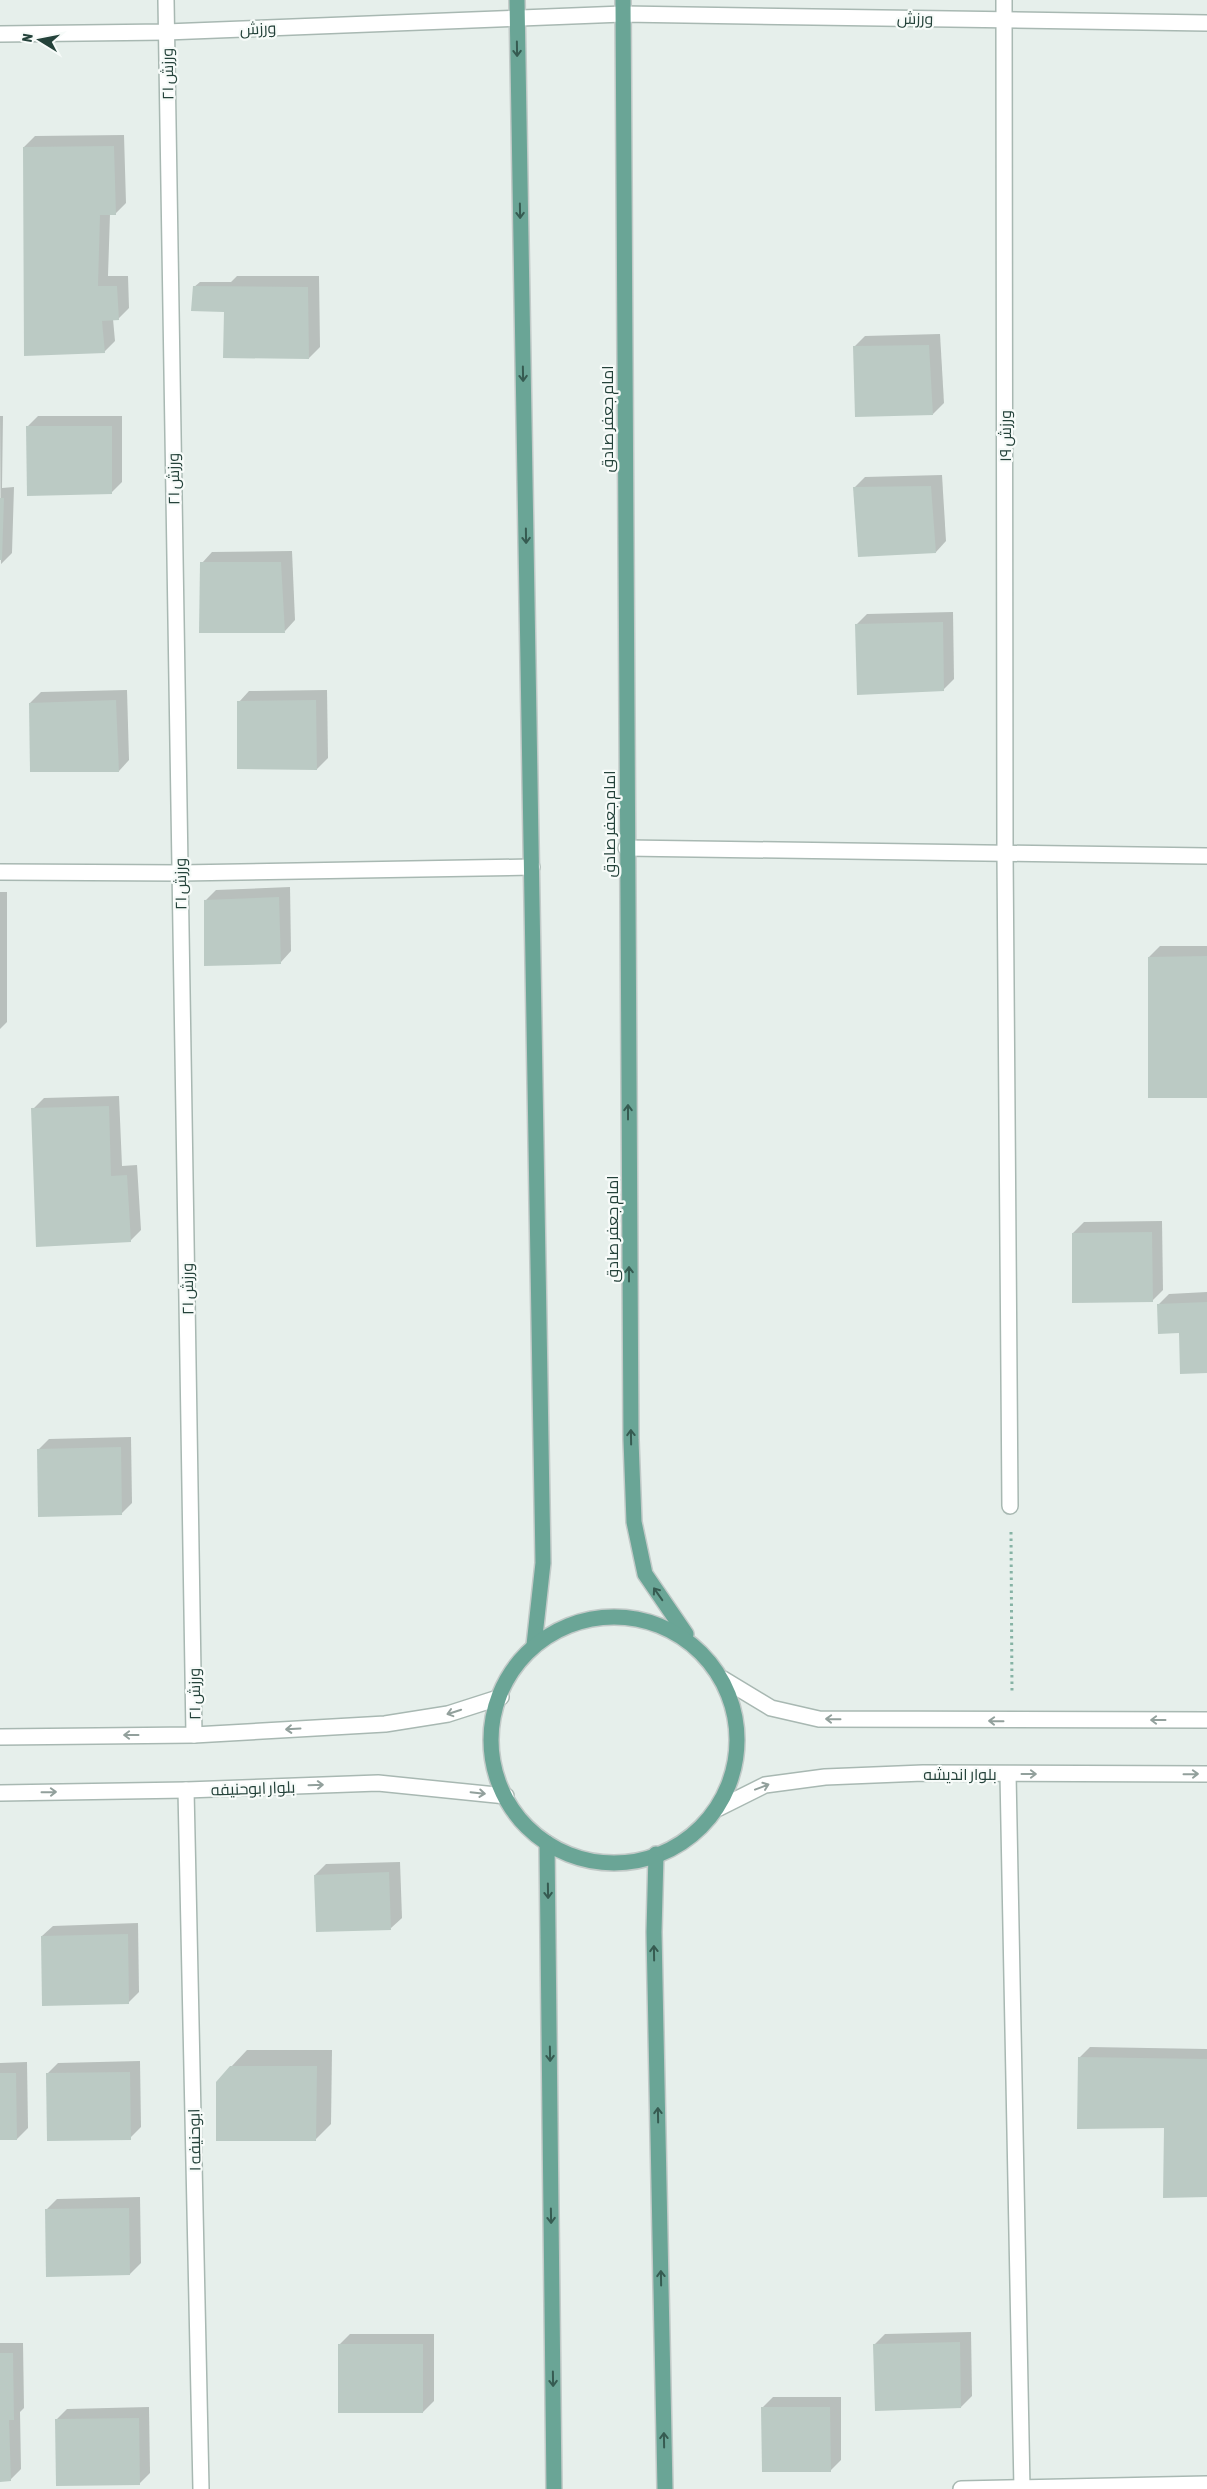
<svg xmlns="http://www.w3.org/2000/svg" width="1207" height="2489" font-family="'Asap Condensed',Cairo,sans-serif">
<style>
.shadow{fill:#0003}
.building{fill:#bbcac4}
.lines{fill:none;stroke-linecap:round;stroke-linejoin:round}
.minor-casing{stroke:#a8b8b2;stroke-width:18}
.major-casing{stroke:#c2cac8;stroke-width:18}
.path{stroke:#86b3a5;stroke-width:3;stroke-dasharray:2.5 4;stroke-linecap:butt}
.minor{stroke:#fff;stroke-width:15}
.major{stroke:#6aa596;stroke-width:15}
.oneway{stroke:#365b51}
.oneway2{stroke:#92a09c}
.labels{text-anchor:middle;stroke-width:4.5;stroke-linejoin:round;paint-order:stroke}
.street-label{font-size:16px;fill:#24423a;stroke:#f7fbf9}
</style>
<rect width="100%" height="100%" fill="#e6efeb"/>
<g class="shadow">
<path d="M 124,135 L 126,203 L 115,214 L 110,214 L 108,276 L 128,276 L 129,308 L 118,319 L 113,319 L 115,341 L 104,352 L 24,147 L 35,136 Z"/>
<path d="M 237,276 L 319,276 L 320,347 L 309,358 L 225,310 L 194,287 L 200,282 L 231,282 Z"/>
<path d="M 940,334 L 944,403 L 933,414 L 854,347 L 865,336 Z"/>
<path d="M 0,416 L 3,416 L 2,488 L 14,487 L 12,553 L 1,564 Z"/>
<path d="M 38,416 L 122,416 L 122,482 L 111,493 L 27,427 Z"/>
<path d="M 942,475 L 946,541 L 936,552 L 854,488 L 865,477 Z"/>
<path d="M 292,551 L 295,620 L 285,631 L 202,563 L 212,552 Z"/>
<path d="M 953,612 L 954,679 L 943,690 L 856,625 L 867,614 Z"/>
<path d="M 127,690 L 129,760 L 119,771 L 30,703 L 41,692 Z"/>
<path d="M 327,690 L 328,758 L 317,769 L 239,702 L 249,691 Z"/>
<path d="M 290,887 L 291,951 L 281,962 L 205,901 L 216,890 Z"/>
<path d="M 0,892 L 7,892 L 7,1022 L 0,1029 Z"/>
<path d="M 1160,946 L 1207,946 L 1207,1097 L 1149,957 Z"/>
<path d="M 119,1096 L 122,1166 L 137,1165 L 141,1230 L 130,1241 L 33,1109 L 44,1098 Z"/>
<path d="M 1162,1221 L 1163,1290 L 1152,1301 L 1073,1233 L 1084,1222 Z"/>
<path d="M 1207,1292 L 1207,1371 L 1158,1305 L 1169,1294 Z"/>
<path d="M 131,1437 L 132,1503 L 121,1514 L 38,1450 L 49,1439 Z"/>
<path d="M 400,1862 L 402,1918 L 391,1928 L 315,1875 L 326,1864 Z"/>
<path d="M 138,1923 L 139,1992 L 128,2003 L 42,1936 L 53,1926 Z"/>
<path d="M 1090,2047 L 1207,2049 L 1207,2196 L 1165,2127 L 1079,2058 Z"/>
<path d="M 247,2050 L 332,2050 L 331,2124 L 315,2140 L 231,2067 Z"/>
<path d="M 140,2061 L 141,2127 L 130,2138 L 47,2074 L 58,2063 Z"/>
<path d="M 27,2062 L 28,2128 L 17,2139 L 0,2139 L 0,2063 Z"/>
<path d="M 140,2197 L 141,2263 L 130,2274 L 46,2210 L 57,2199 Z"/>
<path d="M 971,2332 L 972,2396 L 961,2407 L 874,2345 L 885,2334 Z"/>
<path d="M 350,2334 L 434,2334 L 434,2401 L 423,2412 L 339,2345 Z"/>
<path d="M 0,2343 L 23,2343 L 24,2408 L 20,2412 L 21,2469 L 10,2480 L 0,2480 Z"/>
<path d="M 773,2397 L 841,2397 L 841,2460 L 830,2471 L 762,2408 Z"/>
<path d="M 149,2407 L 150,2473 L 139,2484 L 56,2420 L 67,2409 Z"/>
</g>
<g class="building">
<path d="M 114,146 L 116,215 L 100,215 L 98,286 L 117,286 L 119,320 L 102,321 L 105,353 L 24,356 L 23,147 Z"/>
<path d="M 193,286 L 308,287 L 309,359 L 223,358 L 224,312 L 191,311 Z"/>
<path d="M 929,345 L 933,415 L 855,417 L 853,346 Z"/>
<path d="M 26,426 L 112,426 L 112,494 L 27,496 Z"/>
<path d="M 931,486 L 936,553 L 858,557 L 853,487 Z"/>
<path d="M 0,498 L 4,498 L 2,560 L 0,560 Z"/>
<path d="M 200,562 L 281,562 L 285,633 L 199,633 Z"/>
<path d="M 943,622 L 944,691 L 857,695 L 855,624 Z"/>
<path d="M 116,700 L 119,772 L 30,772 L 29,703 Z"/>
<path d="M 316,700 L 317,770 L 237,769 L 237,701 Z"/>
<path d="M 279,897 L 281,964 L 204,966 L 204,900 Z"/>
<path d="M 1207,956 L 1207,1098 L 1148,1098 L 1148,957 Z"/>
<path d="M 109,1106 L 111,1176 L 127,1175 L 131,1242 L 36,1247 L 31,1108 Z"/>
<path d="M 1152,1232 L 1153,1302 L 1072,1303 L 1072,1233 Z"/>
<path d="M 1207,1302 L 1207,1373 L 1180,1374 L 1179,1333 L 1158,1334 L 1157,1304 Z"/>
<path d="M 121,1447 L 122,1515 L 38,1517 L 37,1449 Z"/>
<path d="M 389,1872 L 391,1930 L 316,1932 L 314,1875 Z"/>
<path d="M 128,1934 L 129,2004 L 42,2006 L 41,1936 Z"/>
<path d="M 1078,2057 L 1207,2059 L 1207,2197 L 1163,2198 L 1164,2128 L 1077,2129 Z"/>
<path d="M 230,2066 L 317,2066 L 316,2141 L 216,2141 L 216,2082 Z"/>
<path d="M 130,2072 L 131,2140 L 47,2141 L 46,2073 Z"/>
<path d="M 0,2073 L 16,2073 L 17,2140 L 0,2140 Z"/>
<path d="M 129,2208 L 130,2275 L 46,2277 L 45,2209 Z"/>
<path d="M 960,2342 L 961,2408 L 875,2411 L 873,2344 Z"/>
<rect x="338" y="2344" width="85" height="69"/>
<path d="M 0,2353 L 13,2353 L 14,2420 L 9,2420 L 11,2481 L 0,2482 Z"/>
<path d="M 761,2407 L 830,2407 L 831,2472 L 762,2472 Z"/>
<path d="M 139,2418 L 140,2485 L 56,2486 L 55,2419 Z"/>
</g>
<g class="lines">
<defs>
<g id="minor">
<path d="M 166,0 L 194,1735"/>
<path d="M 1004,0 L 1005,853 L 1010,1506"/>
<path d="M 0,34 L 166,32 L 623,14 L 1207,23"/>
<path d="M 626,848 L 1207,856"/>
<path d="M 0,872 L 180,873 L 532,867"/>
<path d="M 723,1679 L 771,1708 L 819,1719 L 1207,1720"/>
<path d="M 0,1737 L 194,1735 L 385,1724 L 448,1714 L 501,1697"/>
<path d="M 1008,1774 L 1022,2489"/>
<path d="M 186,1790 L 201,2489"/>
<path d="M 0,1793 L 186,1790 L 378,1783 L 506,1796"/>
<path d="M 719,1808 L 765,1785 L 825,1777 L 923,1773 L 1207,1774"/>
<path d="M 961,2489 L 1207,2484"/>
</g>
<g id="major">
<path d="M 517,0 L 543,1563 L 534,1645"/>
<path d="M 623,0 L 631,1440 L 634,1522 L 645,1574 L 686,1634"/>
<circle cx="614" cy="1740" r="123"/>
<path d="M 547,1843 L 554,2489"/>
<path d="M 656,1854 L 654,1932 L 665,2489"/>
</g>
</defs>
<use href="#minor" class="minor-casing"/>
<use href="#major" class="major-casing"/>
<path class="path" d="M 1011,1532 L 1012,1693"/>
<use href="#minor" class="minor"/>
<use href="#major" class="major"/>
</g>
<defs><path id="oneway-shaft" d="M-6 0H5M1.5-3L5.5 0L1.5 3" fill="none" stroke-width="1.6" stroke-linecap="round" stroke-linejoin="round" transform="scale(1.25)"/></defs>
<g class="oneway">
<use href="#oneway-shaft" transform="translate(517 49) rotate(89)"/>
<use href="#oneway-shaft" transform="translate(520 211) rotate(89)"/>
<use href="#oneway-shaft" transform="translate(523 374) rotate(89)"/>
<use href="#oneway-shaft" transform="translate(526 536) rotate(89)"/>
<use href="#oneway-shaft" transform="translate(628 1112) rotate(-90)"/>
<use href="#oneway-shaft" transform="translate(629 1274) rotate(-90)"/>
<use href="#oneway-shaft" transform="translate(631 1437) rotate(-91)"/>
<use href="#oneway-shaft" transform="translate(658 1594) rotate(-125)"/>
<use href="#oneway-shaft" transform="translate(548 1891) rotate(89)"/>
<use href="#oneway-shaft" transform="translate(654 1953) rotate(-91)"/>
<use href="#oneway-shaft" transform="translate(550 2054) rotate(89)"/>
<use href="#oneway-shaft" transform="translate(658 2115) rotate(-91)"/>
<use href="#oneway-shaft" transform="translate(551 2216) rotate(89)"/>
<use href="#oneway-shaft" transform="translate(661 2278) rotate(-91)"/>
<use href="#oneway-shaft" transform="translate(553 2379) rotate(89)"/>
<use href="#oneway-shaft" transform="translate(664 2440) rotate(-91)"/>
</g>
<g class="oneway2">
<use href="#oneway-shaft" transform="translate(454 1712) rotate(162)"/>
<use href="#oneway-shaft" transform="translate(833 1719) rotate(-179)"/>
<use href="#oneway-shaft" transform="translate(1158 1720) rotate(180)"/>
<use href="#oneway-shaft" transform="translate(996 1721) rotate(-179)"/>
<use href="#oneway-shaft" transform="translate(293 1729) rotate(177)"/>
<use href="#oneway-shaft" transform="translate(131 1735) rotate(180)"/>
<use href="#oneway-shaft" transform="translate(1029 1774)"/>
<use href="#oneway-shaft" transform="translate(1191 1774) rotate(-1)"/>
<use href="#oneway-shaft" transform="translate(316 1785) rotate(-2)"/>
<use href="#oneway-shaft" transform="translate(762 1787) rotate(-21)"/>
<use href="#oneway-shaft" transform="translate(49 1792) rotate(-1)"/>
<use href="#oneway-shaft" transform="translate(478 1793) rotate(6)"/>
</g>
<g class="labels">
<g class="street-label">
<text transform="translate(915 18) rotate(1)" y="6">ورزش</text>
<text transform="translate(258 28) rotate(-2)" y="6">ورزش</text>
<text transform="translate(167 74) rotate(-91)" y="6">ورزش ۲۱</text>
<text transform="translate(607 419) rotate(-90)" y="6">امام جعفر صادق</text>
<text transform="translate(1005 436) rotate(-90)" y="6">ورزش ۱۹</text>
<text transform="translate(173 479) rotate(-91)" y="6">ورزش ۲۱</text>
<text transform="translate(609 824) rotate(-90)" y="6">امام جعفر صادق</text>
<text transform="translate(180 884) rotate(-91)" y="6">ورزش ۲۱</text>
<text transform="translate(612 1229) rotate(-90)" y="6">امام جعفر صادق</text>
<text transform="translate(187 1289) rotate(-91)" y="6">ورزش ۲۱</text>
<text transform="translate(194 1694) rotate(-91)" y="6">ورزش ۲۱</text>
<text x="960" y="1780">بلوار اندیشه</text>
<text transform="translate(253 1788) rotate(-2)" y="6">بلوار ابوحنیفه</text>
<text transform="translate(194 2140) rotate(-91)" y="6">ابوحنیفه ۱</text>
</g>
</g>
<g transform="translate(40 40) rotate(280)" stroke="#f7fbf9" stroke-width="4" paint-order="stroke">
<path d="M0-4L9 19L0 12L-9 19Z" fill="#24423a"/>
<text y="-8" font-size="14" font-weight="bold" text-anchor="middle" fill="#24423a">N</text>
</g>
</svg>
